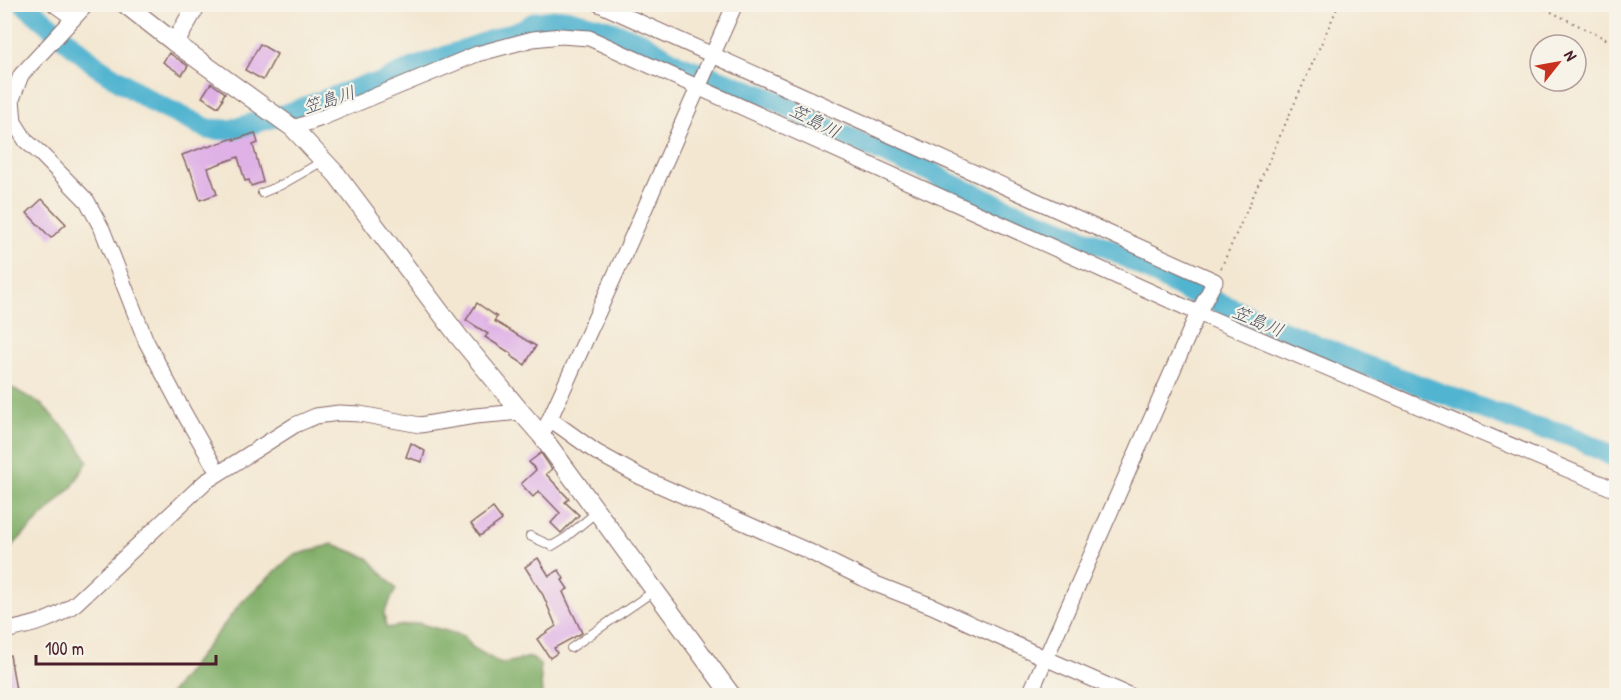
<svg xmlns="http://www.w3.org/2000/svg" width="1621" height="700" font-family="'Patrick Hand','Klee One',sans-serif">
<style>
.forest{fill:#80ae67;stroke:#656649;stroke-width:1.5}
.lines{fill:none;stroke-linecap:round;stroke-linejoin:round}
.river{stroke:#51b4d0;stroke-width:21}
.building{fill:#dfb1e6}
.service-casing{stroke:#856565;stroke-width:10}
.minor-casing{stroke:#856565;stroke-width:17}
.tertiary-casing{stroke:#856565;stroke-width:20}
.path{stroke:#856565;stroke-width:2;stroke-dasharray:1.5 4.5;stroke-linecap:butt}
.service{stroke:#fff;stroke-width:8}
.minor{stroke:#fff;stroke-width:15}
.tertiary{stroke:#fff;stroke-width:18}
.labels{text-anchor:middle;stroke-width:4.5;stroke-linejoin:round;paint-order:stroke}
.water-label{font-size:18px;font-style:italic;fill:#4c5365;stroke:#f7f3e8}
</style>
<rect width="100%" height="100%" fill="#f7f3e8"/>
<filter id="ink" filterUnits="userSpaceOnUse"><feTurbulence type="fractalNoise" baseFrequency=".0167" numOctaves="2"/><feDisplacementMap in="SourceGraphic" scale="12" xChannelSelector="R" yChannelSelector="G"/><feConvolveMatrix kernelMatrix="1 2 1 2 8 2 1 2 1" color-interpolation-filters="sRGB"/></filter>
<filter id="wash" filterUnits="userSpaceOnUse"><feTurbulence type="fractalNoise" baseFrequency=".008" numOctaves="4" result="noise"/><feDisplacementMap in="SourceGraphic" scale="24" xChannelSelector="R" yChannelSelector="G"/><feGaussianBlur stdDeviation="1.35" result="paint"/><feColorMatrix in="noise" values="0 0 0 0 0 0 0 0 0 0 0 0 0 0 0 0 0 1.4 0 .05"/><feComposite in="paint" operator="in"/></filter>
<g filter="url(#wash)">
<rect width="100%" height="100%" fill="#f3e7d1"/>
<g class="forest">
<path d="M 5,384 L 41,404 L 74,438 L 88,461 L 72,487 L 5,553 Z"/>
<path d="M 333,544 L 368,558 L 396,589 L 384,613 L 386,628 L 418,623 L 464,636 L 472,647 L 501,664 L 531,657 L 540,665 L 542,695 L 169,695 L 241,603 L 292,556 Z"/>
</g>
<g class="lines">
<path class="river" d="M 24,4 L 98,67 L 154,103 L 208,129 L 230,130 L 292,112 L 365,85 L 379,84 L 410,69 L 521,30 L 536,22 L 565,19 L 605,29 L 641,42 L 677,64 L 778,101 L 816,123 L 902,161 L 928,170 L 947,182 L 1020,214 L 1113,250 L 1186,291 L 1219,303 L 1356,362 L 1535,428 C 1565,430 1590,445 1616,458"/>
</g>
<g id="blocks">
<g class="building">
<path d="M 260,44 L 277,54 L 263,80 L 245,70 Z"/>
<path d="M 169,53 L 188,66 L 182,75 L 163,62 Z"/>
<path d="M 211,83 L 225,93 L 222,98 L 223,99 L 218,107 L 202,97 Z"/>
<path d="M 255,133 L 258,143 L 253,145 L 263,182 L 251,186 L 249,180 L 245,181 L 238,157 L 208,168 L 217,194 L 200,200 L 190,169 L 188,170 L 182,155 L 207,146 L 208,147 L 234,138 L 234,140 Z"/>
<path d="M 42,199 L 66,224 L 51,238 L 27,213 Z"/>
<path d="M 477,303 L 497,317 L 494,321 L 536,346 L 525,365 L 511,356 L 512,354 L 485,337 L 488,334 L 466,320 Z"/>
<path d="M 411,443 L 425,451 L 422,462 L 406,457 Z"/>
<path d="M 541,453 L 552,469 L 546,474 L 569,499 L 565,502 L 579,515 L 561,533 L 551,523 L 560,513 L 539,491 L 533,497 L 521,484 L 536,470 L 529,462 Z"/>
<path d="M 493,508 L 502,520 L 480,536 L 471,524 Z"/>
<path d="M 538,558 L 549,576 L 559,570 L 564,579 L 562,580 L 568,589 L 563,592 L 582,633 L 554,648 L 557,653 L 550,658 L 537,639 L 556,626 L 543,595 L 525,567 Z"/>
<path d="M 10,655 L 17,696 L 4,696 L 4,656 Z"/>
</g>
</g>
</g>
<g filter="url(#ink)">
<use href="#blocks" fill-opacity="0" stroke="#856565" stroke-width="1.5"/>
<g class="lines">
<defs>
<g id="service">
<path d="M 262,193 L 281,185 L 323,161"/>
<path d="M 530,536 L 552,546 L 565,538 L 598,511"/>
<path d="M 571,648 L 654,591"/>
</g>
<g id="minor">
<path d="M 54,4 L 73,18"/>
<path d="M 87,4 L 21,75 L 12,99 L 14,122 L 26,141 L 41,154 L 87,201 L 102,229 L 146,341 L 184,413 L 218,473"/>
<path d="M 599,4 L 1215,281 L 1198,313 L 1029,696"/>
<path d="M 293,128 L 319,119 L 477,54 L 533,39 L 561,36 L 589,38 L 1198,313 L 1616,490"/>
<path d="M 550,419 L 596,452 L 641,477 L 808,551 L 873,583 L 932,606 L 1045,658 L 1131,696"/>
<path d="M 546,427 L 629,244 L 735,4"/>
<path d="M 4,631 C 32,625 53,621 76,603 L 205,482 L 295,425 L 316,416 L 339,413 L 360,414 L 420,425 L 475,416 L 521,412"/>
</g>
<g id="tertiary">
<path d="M 125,4 L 175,43 L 293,128 L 337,175 L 459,337 L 521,412 L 541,435 L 732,696"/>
<path d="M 175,43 L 197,4"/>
</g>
</defs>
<use href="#service" class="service-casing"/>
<use href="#minor" class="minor-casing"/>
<use href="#tertiary" class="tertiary-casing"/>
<g class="path">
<path d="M 1535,4 L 1616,44"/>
<path d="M 1221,268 L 1339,4"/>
</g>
<use href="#service" class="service"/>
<use href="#minor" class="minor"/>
<use href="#tertiary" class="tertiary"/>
</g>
</g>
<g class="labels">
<g class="water-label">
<text transform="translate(329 100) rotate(-18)" y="6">笠島川</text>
<text transform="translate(815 121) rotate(27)" y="6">笠島川</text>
<text transform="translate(1258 321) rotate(23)" y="6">笠島川</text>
</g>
</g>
<rect width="1621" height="700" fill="none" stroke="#f7f3e8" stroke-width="24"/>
<g transform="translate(1558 63) rotate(59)"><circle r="28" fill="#f7f3e8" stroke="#b29e9c" stroke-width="1.5"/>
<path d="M0-4.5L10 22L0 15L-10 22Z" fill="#c8321e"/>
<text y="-9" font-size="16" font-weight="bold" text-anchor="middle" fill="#4a1f2b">N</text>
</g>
<path d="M36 655v9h180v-9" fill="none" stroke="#4a1f2b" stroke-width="3"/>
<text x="45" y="655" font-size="18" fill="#4a1f2b" stroke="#f7f3e8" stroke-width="4.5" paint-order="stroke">100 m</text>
</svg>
